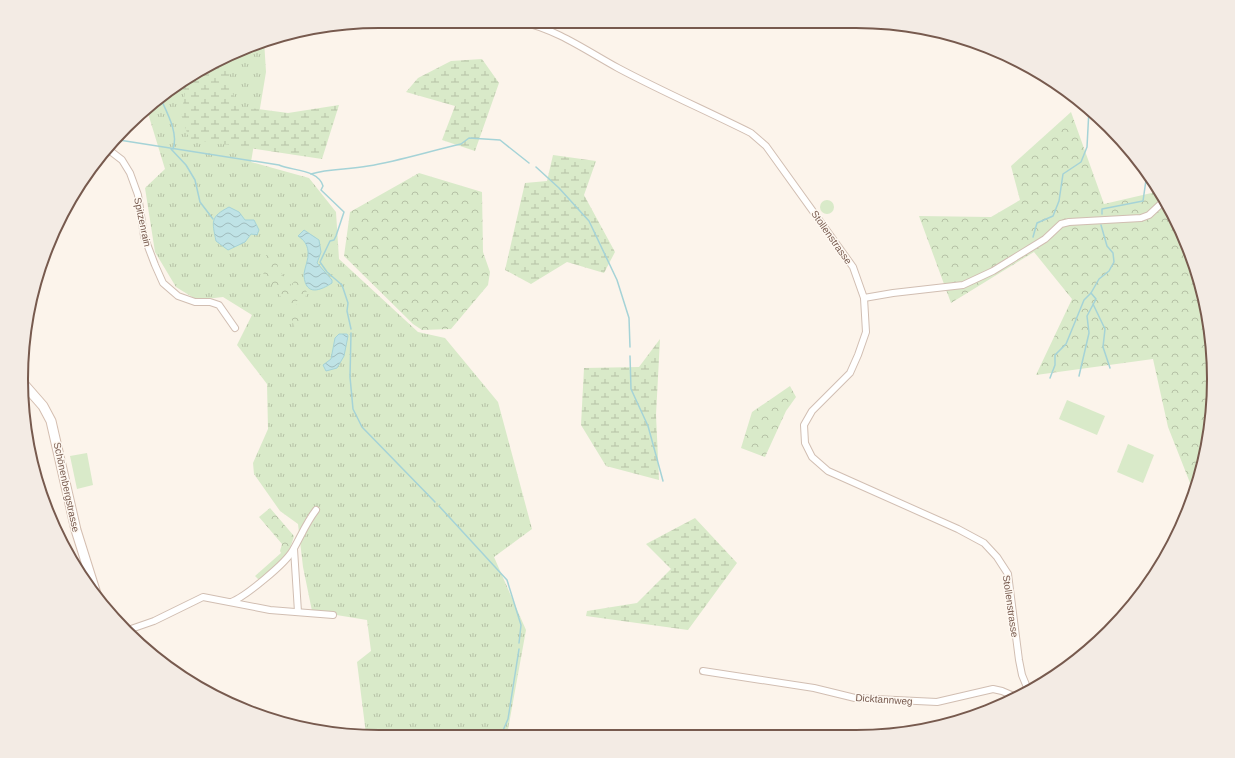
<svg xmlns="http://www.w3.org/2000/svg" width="1235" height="758" font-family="Arial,sans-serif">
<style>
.grass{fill:url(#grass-tufts)}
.forest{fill:url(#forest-crowns)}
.wetland{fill:url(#wetland-marsh)}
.pitch{fill:#d9eac9}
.water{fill:url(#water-waves);stroke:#a5d3d7}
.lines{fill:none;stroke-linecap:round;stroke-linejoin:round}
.stream{stroke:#a5d3d7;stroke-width:1.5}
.street-casing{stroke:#d1beb2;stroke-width:8}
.secondary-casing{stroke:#d4beb0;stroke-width:11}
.street{stroke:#fff;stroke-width:6}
.secondary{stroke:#fff;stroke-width:9}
.labels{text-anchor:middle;stroke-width:3;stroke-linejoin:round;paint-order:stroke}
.street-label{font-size:10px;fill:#775a4e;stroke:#fef8f1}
.rim{fill:none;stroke:#775a4e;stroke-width:2}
</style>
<defs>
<pattern id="grass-tufts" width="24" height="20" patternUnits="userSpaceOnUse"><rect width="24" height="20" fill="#d9eac9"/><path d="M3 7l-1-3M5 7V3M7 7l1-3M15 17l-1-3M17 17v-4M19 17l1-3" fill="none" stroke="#b5c1a5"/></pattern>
<pattern id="forest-crowns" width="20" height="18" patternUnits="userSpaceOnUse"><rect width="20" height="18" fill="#d9eac9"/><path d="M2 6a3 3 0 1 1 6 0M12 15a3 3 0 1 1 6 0" fill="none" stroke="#b5c1a5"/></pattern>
<pattern id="wetland-marsh" width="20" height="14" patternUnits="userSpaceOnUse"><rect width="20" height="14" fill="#d9eac9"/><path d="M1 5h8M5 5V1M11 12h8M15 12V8" fill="none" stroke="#b5c1a5"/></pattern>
<pattern id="water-waves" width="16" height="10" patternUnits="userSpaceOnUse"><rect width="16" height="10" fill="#bfe3e6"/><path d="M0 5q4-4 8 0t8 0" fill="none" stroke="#a0bbbd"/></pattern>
</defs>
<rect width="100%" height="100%" fill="#fcf4eb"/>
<path class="grass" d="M 264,40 L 266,72 L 251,162 L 309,178 L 336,212 L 339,259 L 418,332 L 445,338 L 498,402 L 532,529 L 494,557 L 526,630 L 507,735 L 366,734 L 357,662 L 371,651 L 367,620 L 312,611 L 303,567 L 298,524 L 280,511 L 254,474 L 253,463 L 268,429 L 267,384 L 237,345 L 252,315 L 223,297 L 197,300 L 176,287 L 155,252 L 145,188 L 165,169 L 147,110 L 161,95 Z"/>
<g class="forest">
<path d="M 1071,112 L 1104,204 L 1160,191 L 1166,200 L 1195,264 L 1211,332 L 1213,402 L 1202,471 L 1194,493 L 1168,427 L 1153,359 L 1036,375 L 1072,299 L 1034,252 L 951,303 L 919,216 L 991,217 L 1020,200 L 1011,166 Z"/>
<path d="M 419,173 L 482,192 L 483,252 L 490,272 L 488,285 L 451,329 L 422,330 L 413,324 L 344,256 L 350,212 Z"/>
<path d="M 268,254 L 277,258 L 278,269 L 291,286 L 295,280 L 307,288 L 305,300 L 296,301 L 300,326 L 295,329 L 288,307 L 272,284 L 264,276 L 261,260 Z"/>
<path d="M 790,386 L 796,397 L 786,411 L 765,457 L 741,448 L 752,412 Z"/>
<path d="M 270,508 L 294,536 C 288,559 277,565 259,580 L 255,576 L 281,553 L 280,551 L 282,544 L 259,517 Z"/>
</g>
<g class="wetland">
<path d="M 482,59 L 499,83 L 475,151 L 442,140 L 455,106 L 406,92 L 418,78 L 451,61 Z"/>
<path d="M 227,60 L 235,106 L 288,113 L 339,105 L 322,159 L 189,139 L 181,114 L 185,94 L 181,84 Z"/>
<path d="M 553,155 L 596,161 L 584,195 L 615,252 L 604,273 L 567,262 L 531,284 L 505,270 L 525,183 L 547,181 Z"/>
<path d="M 660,339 L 656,415 L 659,480 L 606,466 L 581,425 L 584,368 L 639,367 Z"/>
<path d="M 695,518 L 737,563 L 688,630 L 586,616 L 587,611 L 637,603 L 671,569 L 646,544 Z"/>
</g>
<g class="pitch">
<circle cx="827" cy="207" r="7"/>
<path d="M 1067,400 L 1105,416 L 1097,435 L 1059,419 Z"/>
<path d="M 1128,444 L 1154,455 L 1143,483 L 1117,472 Z"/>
<path d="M 87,453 L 93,485 L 77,489 L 70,456 Z"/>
</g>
<g class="water">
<path d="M 229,207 L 239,212 L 245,220 L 254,220 L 259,230 L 257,235 L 251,234 L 245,242 L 228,250 L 216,241 C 212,221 210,217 229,207 Z"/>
<path d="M 304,230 L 319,240 L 321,252 L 317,263 L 332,280 L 332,283 C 321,290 306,297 304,276 C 304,268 309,260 308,251 C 307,244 304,240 298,236 Z"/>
<path d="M 339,334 L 347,334 L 348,336 L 344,356 L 337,368 L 326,371 L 323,365 L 331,359 L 335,338 Z"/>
</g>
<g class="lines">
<g class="stream">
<path d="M 160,97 C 166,111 179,133 173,149"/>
<path d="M 119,140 L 279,165 C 292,171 318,169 323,186 L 321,190 L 344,212 L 336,236 L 334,240 L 330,241 L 320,262 L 327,272 L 342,285 L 348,303 L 347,311 L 351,329"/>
<path d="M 171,149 L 186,165 L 195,180 L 200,202 L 213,219"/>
<path d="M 536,167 L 559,188 L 589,221 L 617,280 L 629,318 L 630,347"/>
<path d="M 311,174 C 330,168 348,170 368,166 C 399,161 430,151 461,144 L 469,138 L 500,140 L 529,163"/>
<path d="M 1102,214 L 1102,209 L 1143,201 L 1147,173"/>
<path d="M 1033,237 L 1037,223 L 1053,216 L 1059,201 L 1063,174 L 1081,162 L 1087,147 L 1089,109"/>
<path d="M 1093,304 L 1105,329 L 1103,347 L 1110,368"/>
<path d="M 351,333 L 350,377 L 353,409 L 362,427 L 435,502"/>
<path d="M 630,356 L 631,389 L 648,426 L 663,481"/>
<path d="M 1079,376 L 1089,333 L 1087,316 L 1096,299 L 1091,293 L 1099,279 L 1109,271 L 1114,262 L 1113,253 L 1107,246 L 1101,225"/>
<path d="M 1050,378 L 1055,365 L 1055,355 L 1066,344 L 1084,300 L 1091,293"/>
<path d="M 439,506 L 507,580 L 521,625 L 519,643"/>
<path d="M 501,735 L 508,719 L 519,649"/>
</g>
<defs>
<g id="street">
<path d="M 522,22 C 556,29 587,51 618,68 C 661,91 707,111 751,133 L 766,146 L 853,267 L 864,298 L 866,332 L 858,355 L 850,373 L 812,411 L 804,425 L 805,443 L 812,457 L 828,471 L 958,529 L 984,543 L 997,557 L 1008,574 L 1019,660 L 1022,675 L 1029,692"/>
<path d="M 109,150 L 122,160 L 130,173 L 138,195 L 144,236 L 155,265 L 163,283 L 178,296 L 195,302 L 210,302 L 219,305 L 235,328"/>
<path d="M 864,298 L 893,293 L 963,285 L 993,271 L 1045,239 L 1061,224 L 1069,222 L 1141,218 L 1149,215 L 1166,199"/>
<path d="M 294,549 L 298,612"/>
<path d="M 231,602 C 245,597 286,563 293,550 C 301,536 306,523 316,510"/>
<path d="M 128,630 L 154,621 L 203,597 L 270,610 L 333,615"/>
<path d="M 703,671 L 814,688 L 855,698 L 937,702 L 993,689 L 1002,691 L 1016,697"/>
</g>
<path id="secondary" d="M 22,382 L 43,406 L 51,421 L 76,530 L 98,600"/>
</defs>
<use href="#street" class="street-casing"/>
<use href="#secondary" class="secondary-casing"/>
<use href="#street" class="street"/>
<use href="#secondary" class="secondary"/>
</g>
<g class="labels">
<g class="street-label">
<text transform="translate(143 222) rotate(78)" y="4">Spitzenrain</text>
<text transform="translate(832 237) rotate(55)" y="4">Stollenstrasse</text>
<text transform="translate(67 487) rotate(78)" y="4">Schönenbergstrasse</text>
<text transform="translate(1011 606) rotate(82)" y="4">Stollenstrasse</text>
<text transform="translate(884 699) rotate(4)" y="4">Dicktannweg</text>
</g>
</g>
<path d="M0 0H1235V758H0ZM379 28H856A351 351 0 0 1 1207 379V379A351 351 0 0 1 856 730H379A351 351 0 0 1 28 379V379A351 351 0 0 1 379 28Z" fill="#f3ebe4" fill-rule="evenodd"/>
<path class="rim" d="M379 28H856A351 351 0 0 1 1207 379V379A351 351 0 0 1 856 730H379A351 351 0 0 1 28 379V379A351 351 0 0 1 379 28Z"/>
</svg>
